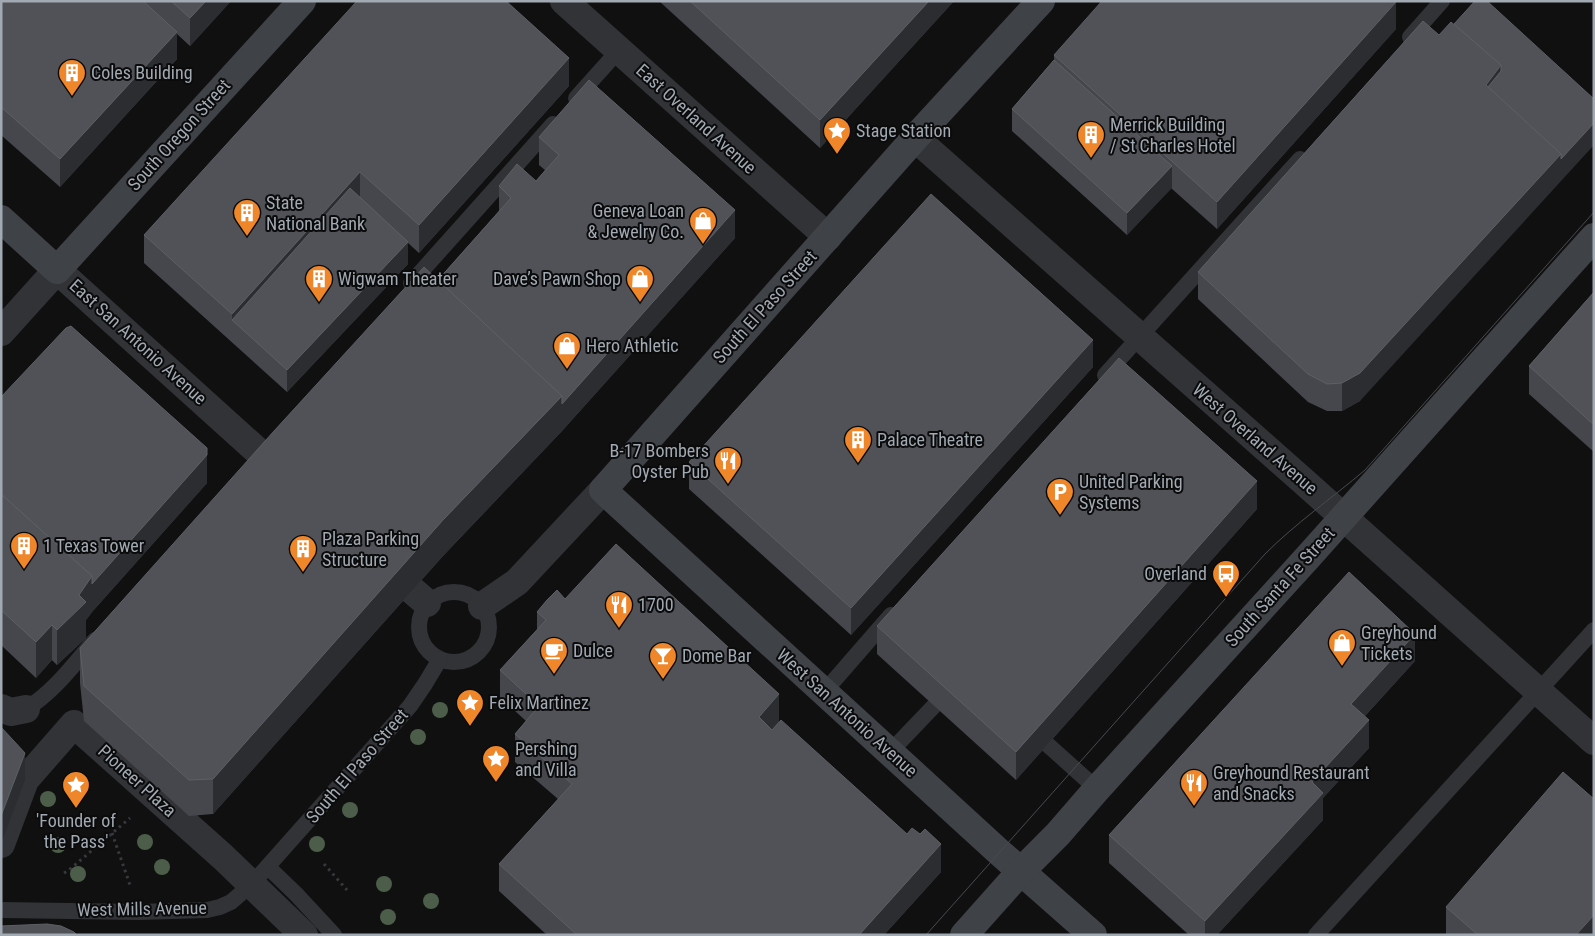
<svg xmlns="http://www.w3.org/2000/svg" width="1595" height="936" font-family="'Roboto Condensed',sans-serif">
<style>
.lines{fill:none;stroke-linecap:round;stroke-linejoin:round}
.path{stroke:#373a3d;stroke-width:3;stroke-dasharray:2.5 4;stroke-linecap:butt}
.lane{stroke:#313336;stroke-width:16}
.street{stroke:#313336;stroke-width:28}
.secondary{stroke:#3f4246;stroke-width:28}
.tram{stroke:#484b4f;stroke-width:1}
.tree{fill:#4c5e4a}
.wall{fill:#46474c}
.shaded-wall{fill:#2c2d30}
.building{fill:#505257;stroke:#5c6065}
.labels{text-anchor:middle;stroke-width:4;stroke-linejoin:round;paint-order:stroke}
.poi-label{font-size:18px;fill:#a1a9b2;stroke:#0b0b0c;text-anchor:start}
.street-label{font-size:18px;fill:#a1a9b2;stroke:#0b0b0c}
</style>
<rect width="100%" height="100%" fill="#101011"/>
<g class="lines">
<g class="path">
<path d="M 112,833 L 130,885"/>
<path d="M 324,864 L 347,890"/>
<path d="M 64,873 L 69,870 L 130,818"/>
</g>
<g class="lane">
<path d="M 1410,37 L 1442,1"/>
<path d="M 576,98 L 619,50"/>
<path d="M 411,283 L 553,124"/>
<path d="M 1105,375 L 1300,159"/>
<circle cx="454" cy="627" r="35"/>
<path d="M 824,692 L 891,615"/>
<path d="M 26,709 C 54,692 73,665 95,640"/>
<path d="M 1048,745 L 1097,789"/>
<path d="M 890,752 L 934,706"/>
<path d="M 268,867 L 296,894 L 334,935"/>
<path d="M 1,910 L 138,912 L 207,910 L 220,907 L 231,902 L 252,884 L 410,706 L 425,684 L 440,659"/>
<path d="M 1316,935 L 1594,630"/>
</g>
<g class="street">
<path d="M 564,1 L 828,237"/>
<path d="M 915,138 L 1302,480 L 1594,741"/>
<path d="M 1,332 L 57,270 L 274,466"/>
<path d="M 413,591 L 427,603"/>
<path d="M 482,606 L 517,582 L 603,490"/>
<path d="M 1,708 L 11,712 L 26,709"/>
<path d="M 1,844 L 25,780 L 74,724 L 223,857 L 304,935"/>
</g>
<g class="secondary">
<path d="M 1041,1 L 915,138 L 603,490 L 999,852 L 1093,935"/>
<path d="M 1,219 L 57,270 L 302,1"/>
<path d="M 964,935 L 1021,871 L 1058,834 L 1097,789 L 1308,557 L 1594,237"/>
</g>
<path class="tram" d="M 926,935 L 1265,554 C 1296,523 1332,498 1365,470 L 1594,212"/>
</g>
<g class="tree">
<circle cx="440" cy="710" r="8"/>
<circle cx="418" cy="737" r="8"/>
<circle cx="48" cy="799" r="8"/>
<circle cx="350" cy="810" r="8"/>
<circle cx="145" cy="842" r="8"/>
<circle cx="317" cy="844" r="8"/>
<circle cx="58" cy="845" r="8"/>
<circle cx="162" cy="867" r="8"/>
<circle cx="78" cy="874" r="8"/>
<circle cx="384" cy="884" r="8"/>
<circle cx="431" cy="901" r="8"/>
<circle cx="388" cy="917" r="8"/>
</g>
<g class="wall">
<path d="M 1,1 L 231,1 L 190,46 L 177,34 L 177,59 L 60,187 L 1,135 Z"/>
<path d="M 659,1 L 954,1 L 820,148 Z"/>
<path d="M 1423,21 L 1360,401 L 1342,411 L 1327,411 L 1308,402 L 1198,299 L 1198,272 Z"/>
<path d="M 1396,29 L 1217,229 L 1171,188 L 1127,235 L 1012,131 L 1012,109 L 1054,60 L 1054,55 Z"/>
<path d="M 569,86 L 419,253 L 408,243 L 408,264 L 287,392 L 144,263 L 144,235 Z"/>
<path d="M 539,137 L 735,238 L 562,431 L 443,556 L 213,814 L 189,816 L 84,721 L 80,683 L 80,648 L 438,280 L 499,211 L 499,186 L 536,181 L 545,170 L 539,165 Z"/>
<path d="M 1594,292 L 1594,452 L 1529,394 L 1529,366 Z"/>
<path d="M 1093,367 L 851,635 L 689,489 L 689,462 Z"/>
<path d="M 1,397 L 207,475 L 207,483 L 92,612 L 86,620 L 86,638 L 57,665 L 52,660 L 36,678 L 1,645 Z"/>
<path d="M 1257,509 L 1016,780 L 877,654 L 877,626 Z"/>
<path d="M 565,599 L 779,722 L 772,730 L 941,872 L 884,935 L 547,935 L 499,891 L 499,864 L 558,799 L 515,762 L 515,734 L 526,721 L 500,697 L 500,670 L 537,630 L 537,612 Z"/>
<path d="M 1594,631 L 1594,660 L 1593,660 Z"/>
<path d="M 1415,661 L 1365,716 L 1369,748 L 1323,798 L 1323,820 L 1217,935 L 1189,935 L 1109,863 L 1109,835 Z"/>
<path d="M 1446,907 L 1594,935 L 1446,935 Z"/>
</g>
<g class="shaded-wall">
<path d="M 206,1 L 231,1 L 190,46 L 190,18 Z"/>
<path d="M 929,1 L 954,1 L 820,148 L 820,120 Z"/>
<path d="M 1396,2 L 1396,29 L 1217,229 L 1217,202 Z"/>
<path d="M 177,32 L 177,59 L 60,187 L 60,159 Z"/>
<path d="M 569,58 L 569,86 L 419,253 L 419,225 Z"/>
<path d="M 1501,65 L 1501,93 L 1496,99 L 1486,85 Z"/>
<path d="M 1594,123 L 1594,145 L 1360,401 L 1342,411 L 1342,383 L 1561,154 Z"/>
<path d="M 1172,166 L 1172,188 L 1127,235 L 1127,213 Z"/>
<path d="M 360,172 L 360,199 L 232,320 L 232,314 Z"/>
<path d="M 735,210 L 735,238 L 562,431 L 562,404 Z"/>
<path d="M 408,242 L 408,264 L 287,392 L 287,370 Z"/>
<path d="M 1093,340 L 1093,367 L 851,635 L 851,608 Z"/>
<path d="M 562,396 L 562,431 L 443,556 L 213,814 L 213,779 L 443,520 Z"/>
<path d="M 207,448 L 207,483 L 92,612 L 86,620 L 86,638 L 57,665 L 57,630 L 79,595 L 92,576 Z"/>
<path d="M 1257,481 L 1257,509 L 1016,780 L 1016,752 Z"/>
<path d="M 52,625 L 52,660 L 36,678 L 36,642 Z"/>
<path d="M 1415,634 L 1415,661 L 1351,731 L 1351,704 Z"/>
<path d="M 779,694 L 779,722 L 759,744 L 759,717 Z"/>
<path d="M 1369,720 L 1369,748 L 1323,798 L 1323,820 L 1217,935 L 1205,935 L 1205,921 L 1312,782 Z"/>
<path d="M 25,753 L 25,780 L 1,844 L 1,816 Z"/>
<path d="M 941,844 L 941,872 L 884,935 L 859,935 Z"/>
<path d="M 1594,915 L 1594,935 L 1576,935 Z"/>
</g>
<g class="building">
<path d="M 1,1 L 143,1 L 177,32 L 60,159 L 1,107 Z"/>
<path d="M 171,1 L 206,1 L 190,18 Z"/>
<path d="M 357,1 L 506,1 L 569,58 L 419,225 L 360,172 L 232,314 L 144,235 Z"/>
<path d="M 690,1 L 929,1 L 820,120 Z"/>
<path d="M 1102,1 L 1396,1 L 1396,2 L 1217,202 L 1054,55 Z"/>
<path d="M 1475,1 L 1487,1 L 1594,99 L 1594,123 L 1561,159 L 1561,154 L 1488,87 L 1501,71 L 1501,65 L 1454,24 Z"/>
<path d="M 1423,21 L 1439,35 L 1451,22 L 1501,65 L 1486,85 L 1561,154 L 1360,373 L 1342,383 L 1327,384 L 1308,374 L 1198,272 Z"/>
<path d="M 1054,60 L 1172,166 L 1127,213 L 1012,109 Z"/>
<path d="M 589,80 L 735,210 L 562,404 L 562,396 L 438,280 L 511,198 L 499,186 L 517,164 L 536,181 L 559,155 L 539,137 Z"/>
<path d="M 350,188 L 408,242 L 287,370 L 232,320 Z"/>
<path d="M 931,194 L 1093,340 L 851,608 L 689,462 Z"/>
<path d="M 424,267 L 562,396 L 443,520 L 213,779 L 189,780 L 84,686 L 80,648 L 274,431 Z"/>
<path d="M 1594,292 L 1594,425 L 1529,366 Z"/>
<path d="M 71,326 L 207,448 L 207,455 L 92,584 L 92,576 L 1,494 L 1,397 L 66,328 Z"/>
<path d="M 1119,358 L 1257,481 L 1016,752 L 877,626 Z"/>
<path d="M 1,494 L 92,576 L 79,595 L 86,602 L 57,630 L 52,625 L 36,642 L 1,610 Z"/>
<path d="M 616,544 L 779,694 L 759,717 L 772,730 L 781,720 L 907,834 L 912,828 L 920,834 L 925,829 L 941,844 L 859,935 L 577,935 L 499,864 L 572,784 L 515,734 L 539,706 L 500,670 L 546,620 L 537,612 L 547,600 L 557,590 L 565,599 Z"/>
<path d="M 1349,572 L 1415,634 L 1351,704 L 1369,720 L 1312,782 L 1323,793 L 1205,921 L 1109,835 Z"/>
<path d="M 1,727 L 25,753 L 1,816 Z"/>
<path d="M 1563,772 L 1594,799 L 1594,915 L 1576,935 L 1478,935 L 1446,907 Z"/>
<path d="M 47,924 L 61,926 L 74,932 L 77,935 L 1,935 L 1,926 Z"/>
</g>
<defs>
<symbol id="building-pin" viewBox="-11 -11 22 30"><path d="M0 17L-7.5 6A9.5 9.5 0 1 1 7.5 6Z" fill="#ef862a" stroke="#0b0b0c"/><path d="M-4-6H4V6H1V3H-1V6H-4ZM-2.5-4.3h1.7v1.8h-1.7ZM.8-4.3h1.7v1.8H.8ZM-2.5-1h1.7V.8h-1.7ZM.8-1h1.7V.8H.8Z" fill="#fff"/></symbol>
<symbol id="sight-pin" viewBox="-11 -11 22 30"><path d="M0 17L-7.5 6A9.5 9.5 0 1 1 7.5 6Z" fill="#ef862a" stroke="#0b0b0c"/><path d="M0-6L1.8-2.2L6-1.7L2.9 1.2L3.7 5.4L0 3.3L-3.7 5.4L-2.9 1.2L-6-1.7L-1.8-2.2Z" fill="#fff"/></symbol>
<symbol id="shop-pin" viewBox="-11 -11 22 30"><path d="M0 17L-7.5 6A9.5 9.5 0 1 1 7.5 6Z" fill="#ef862a" stroke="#0b0b0c"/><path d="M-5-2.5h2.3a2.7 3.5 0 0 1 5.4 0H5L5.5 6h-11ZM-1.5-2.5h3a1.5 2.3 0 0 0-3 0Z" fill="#fff"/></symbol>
<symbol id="restaurant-pin" viewBox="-11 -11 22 30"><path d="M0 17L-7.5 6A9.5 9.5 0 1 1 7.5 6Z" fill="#ef862a" stroke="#0b0b0c"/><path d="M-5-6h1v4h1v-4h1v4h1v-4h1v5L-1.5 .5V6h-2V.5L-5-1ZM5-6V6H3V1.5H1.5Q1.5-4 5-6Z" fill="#fff"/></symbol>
<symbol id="parking-pin" viewBox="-11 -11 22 30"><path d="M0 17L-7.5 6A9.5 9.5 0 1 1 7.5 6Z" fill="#ef862a" stroke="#0b0b0c"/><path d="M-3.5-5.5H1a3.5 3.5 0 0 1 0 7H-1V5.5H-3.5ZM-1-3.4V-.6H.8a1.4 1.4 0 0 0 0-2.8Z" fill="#fff"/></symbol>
<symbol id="bus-pin" viewBox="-11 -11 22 30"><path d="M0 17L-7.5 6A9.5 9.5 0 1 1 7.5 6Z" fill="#ef862a" stroke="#0b0b0c"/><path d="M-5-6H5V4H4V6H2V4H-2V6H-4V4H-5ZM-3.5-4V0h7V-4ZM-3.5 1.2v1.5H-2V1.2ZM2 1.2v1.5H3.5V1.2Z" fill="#fff"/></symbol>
<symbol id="cafe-pin" viewBox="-11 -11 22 30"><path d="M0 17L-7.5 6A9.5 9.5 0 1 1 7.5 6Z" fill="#ef862a" stroke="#0b0b0c"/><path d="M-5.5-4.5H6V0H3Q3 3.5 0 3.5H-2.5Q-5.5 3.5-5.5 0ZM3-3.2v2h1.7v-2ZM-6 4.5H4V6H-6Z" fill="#fff"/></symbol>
<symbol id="bar-pin" viewBox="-11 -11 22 30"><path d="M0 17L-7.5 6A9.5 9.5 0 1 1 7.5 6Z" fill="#ef862a" stroke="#0b0b0c"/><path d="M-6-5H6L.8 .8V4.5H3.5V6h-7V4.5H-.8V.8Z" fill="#fff"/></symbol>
</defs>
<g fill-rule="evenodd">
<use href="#building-pin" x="56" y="57" width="32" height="43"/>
<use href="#sight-pin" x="821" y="115" width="32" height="43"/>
<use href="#building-pin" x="1075" y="119" width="32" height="43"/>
<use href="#building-pin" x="231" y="197" width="32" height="43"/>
<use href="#shop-pin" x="687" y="205" width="32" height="43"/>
<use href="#building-pin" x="303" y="263" width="32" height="43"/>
<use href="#shop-pin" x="624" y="263" width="32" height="43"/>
<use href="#shop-pin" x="551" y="330" width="32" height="43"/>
<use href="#building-pin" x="842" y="424" width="32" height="43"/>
<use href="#restaurant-pin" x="712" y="445" width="32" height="43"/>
<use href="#parking-pin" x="1044" y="476" width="32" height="43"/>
<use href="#building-pin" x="8" y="530" width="32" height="43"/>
<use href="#building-pin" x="287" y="533" width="32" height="43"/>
<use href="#bus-pin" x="1210" y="558" width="32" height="43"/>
<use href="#restaurant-pin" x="603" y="589" width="32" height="43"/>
<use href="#shop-pin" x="1326" y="627" width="32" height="43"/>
<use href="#cafe-pin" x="538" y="635" width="32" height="43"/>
<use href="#bar-pin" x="647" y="640" width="32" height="43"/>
<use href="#sight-pin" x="454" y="687" width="32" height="43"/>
<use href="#sight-pin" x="480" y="743" width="32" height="43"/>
<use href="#restaurant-pin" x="1178" y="767" width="32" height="43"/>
<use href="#sight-pin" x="60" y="769" width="32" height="43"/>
</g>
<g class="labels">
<g class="poi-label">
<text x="91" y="79">Coles Building</text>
<text x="1110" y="131">Merrick Building<tspan x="1110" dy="21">/ St Charles Hotel</tspan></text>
<text x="856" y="137">Stage Station</text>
<text x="266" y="209">State<tspan x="266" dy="21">National Bank</tspan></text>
<text x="684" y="217" text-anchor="end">Geneva Loan<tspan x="684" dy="21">&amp; Jewelry Co.</tspan></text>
<text x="338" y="285">Wigwam Theater</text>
<text x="621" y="285" text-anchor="end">Dave’s Pawn Shop</text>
<text x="586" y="352">Hero Athletic</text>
<text x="877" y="446">Palace Theatre</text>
<text x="709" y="457" text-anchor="end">B-17 Bombers<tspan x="709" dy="21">Oyster Pub</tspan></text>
<text x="1079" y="488">United Parking<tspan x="1079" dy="21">Systems</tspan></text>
<text x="322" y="545">Plaza Parking<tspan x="322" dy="21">Structure</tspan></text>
<text x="43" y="552">1 Texas Tower</text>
<text x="1207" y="580" text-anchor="end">Overland</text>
<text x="638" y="611">1700</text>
<text x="1361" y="639">Greyhound<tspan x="1361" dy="21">Tickets</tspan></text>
<text x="573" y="657">Dulce</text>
<text x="682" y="662">Dome Bar</text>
<text x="489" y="709">Felix Martinez</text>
<text x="515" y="755">Pershing<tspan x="515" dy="21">and Villa</tspan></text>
<text x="1213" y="779">Greyhound Restaurant<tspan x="1213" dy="21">and Snacks</tspan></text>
<text x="76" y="827" text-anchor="middle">'Founder of<tspan x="76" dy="21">the Pass'</tspan></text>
</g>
<g class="street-label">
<text transform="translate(696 119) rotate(42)" y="6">East Overland Avenue</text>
<text transform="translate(179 135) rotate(-48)" y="6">South Oregon Street</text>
<text transform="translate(765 307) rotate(-48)" y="6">South El Paso Street</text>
<text transform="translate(138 342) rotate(42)" y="6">East San Antonio Avenue</text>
<text transform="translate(1255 439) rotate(41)" y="6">West Overland Avenue</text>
<text transform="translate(1280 587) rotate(-48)" y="6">South Santa Fe Street</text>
<text transform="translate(847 713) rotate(42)" y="6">West San Antonio Avenue</text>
<text transform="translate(357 766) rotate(-49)" y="6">South El Paso Street</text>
<text transform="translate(137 781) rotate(42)" y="6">Pioneer Plaza</text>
<text transform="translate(142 909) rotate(-1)" y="6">West Mills Avenue</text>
</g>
</g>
<rect width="1595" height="936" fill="none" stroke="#a1a9b2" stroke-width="5"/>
</svg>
